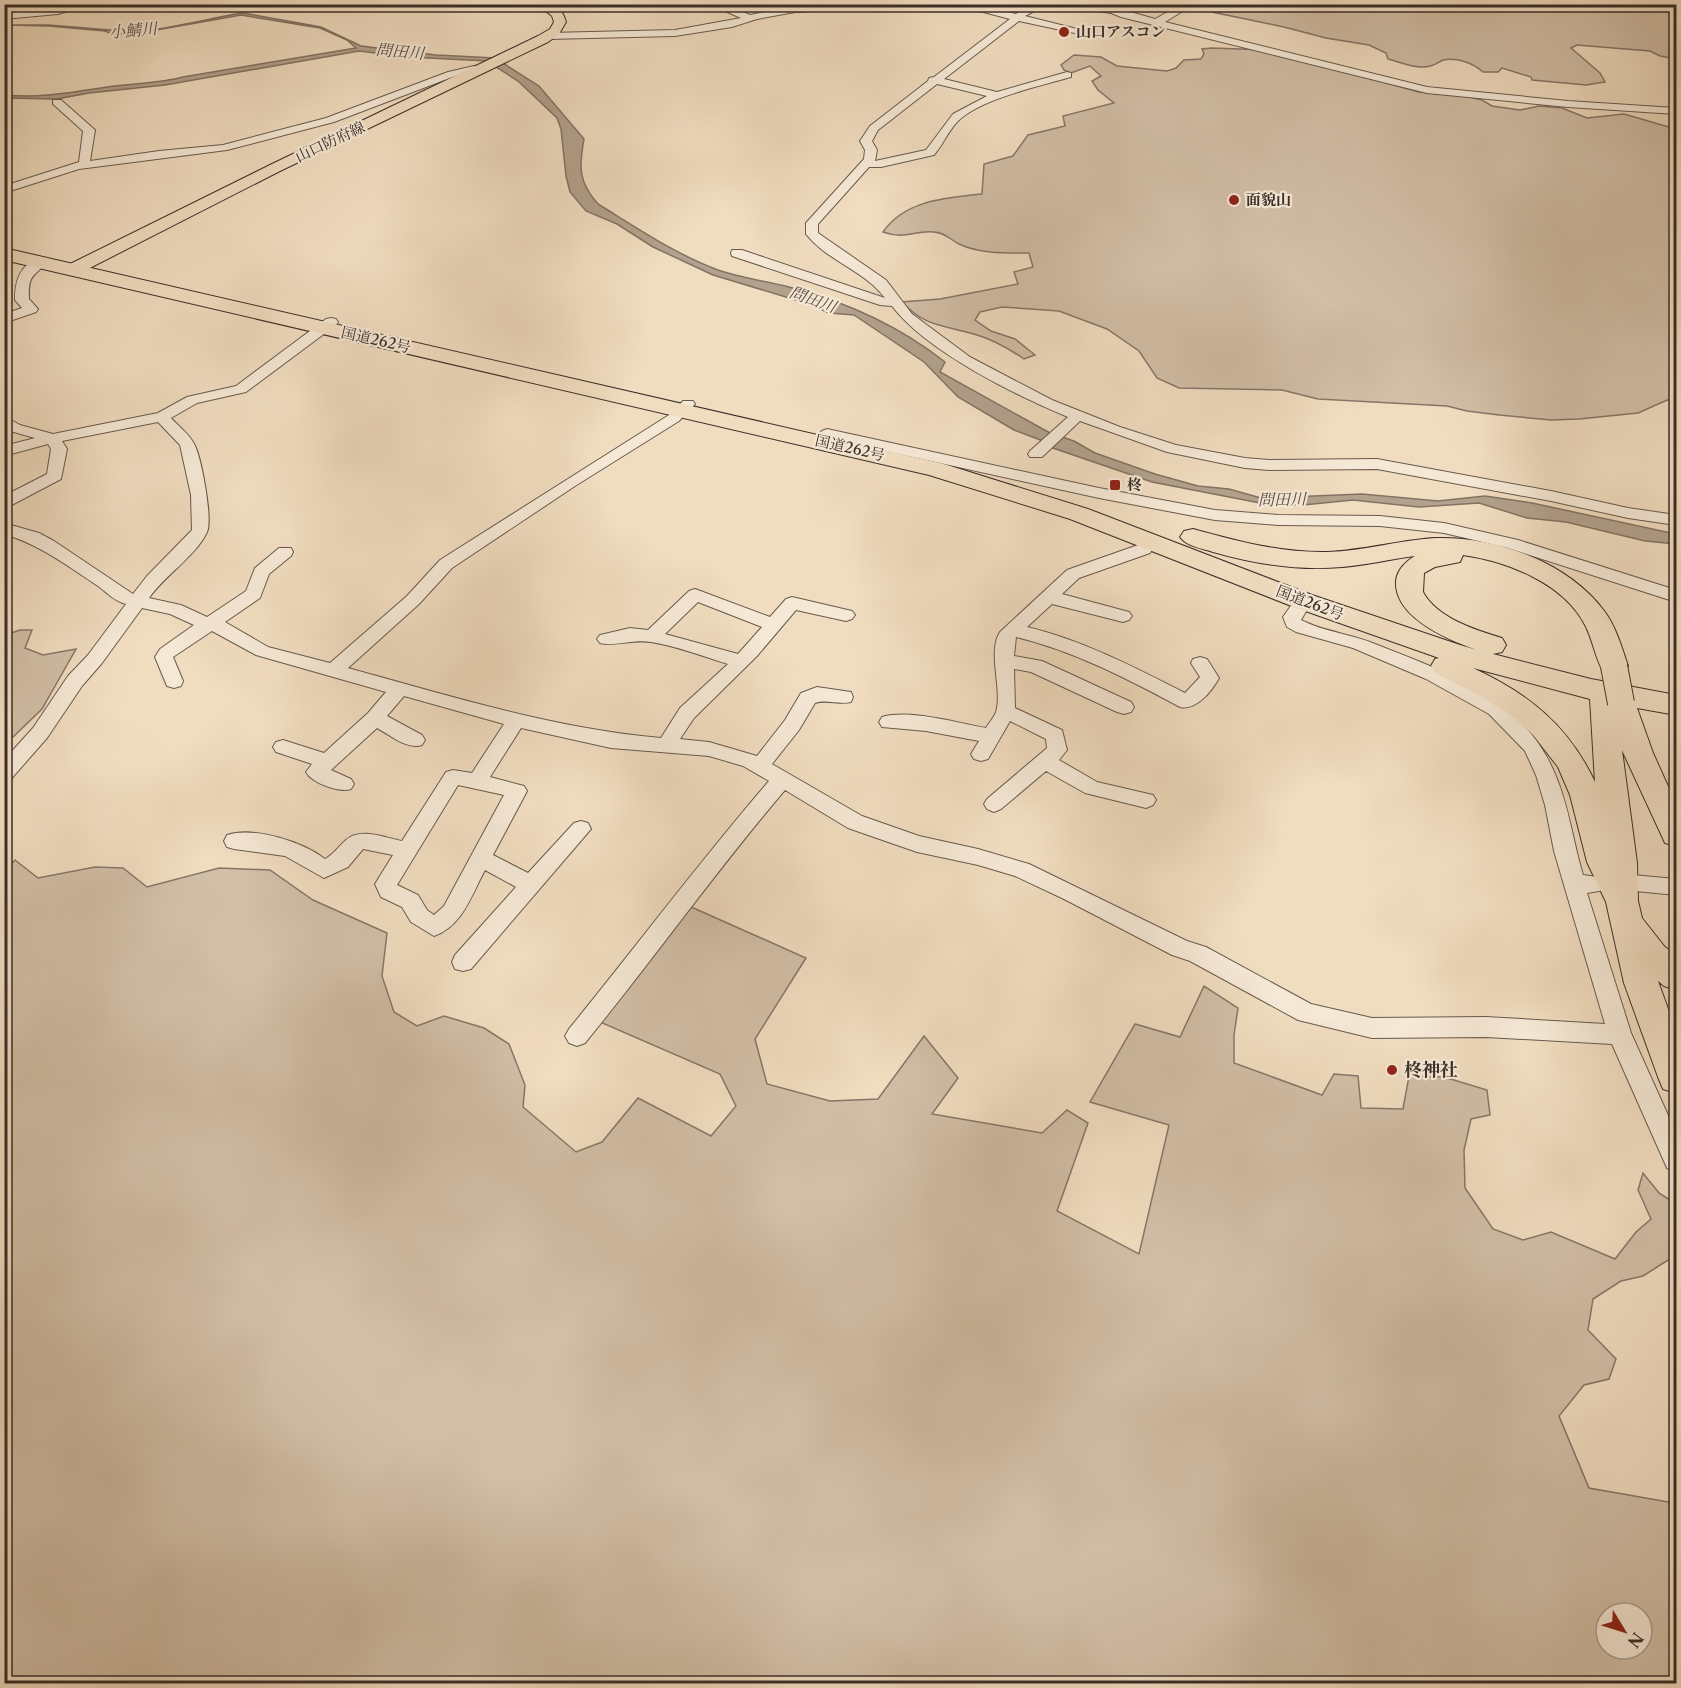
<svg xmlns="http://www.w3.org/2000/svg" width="1681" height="1688" font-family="'Libre Caslon Text','Noto Serif JP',serif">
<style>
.green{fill:#d1bea6;stroke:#867668;stroke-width:1.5;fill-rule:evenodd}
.water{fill:#b2a18c;stroke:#827364;stroke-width:1.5}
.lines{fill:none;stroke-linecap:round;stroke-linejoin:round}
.minor-casing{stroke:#685a4e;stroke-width:2}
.major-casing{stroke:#3b2e29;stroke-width:2}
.highway-casing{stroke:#3b2e29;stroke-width:2}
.minor{fill:#f5e8d5;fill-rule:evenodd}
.major{fill:#f0dcbf;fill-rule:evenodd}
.highway{fill:#f0dcbf;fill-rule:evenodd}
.highway-bridge-casing{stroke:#3b2e29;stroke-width:28;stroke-linecap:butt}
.highway-bridge{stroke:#f0dcbf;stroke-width:26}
.poi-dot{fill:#8f2418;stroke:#f5e8d5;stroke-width:2}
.labels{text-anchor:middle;stroke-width:4.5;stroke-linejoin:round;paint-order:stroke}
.far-poi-label{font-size:15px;font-weight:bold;fill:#3b2e29;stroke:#f5e8d5;text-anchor:start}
.far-street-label{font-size:15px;fill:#3b2e29;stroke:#f5e8d5}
.far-water-label{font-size:16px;font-style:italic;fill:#594b42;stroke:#f5e8d5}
.poi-label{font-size:18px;font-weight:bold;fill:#3b2e29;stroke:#f5e8d5;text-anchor:start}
</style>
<rect width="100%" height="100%" fill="#f0dcbf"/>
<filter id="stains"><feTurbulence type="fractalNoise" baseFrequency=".00333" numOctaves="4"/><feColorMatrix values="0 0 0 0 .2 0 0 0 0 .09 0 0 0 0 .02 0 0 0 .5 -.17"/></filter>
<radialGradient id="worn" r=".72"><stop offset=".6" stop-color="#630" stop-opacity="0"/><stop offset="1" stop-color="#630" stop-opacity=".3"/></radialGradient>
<g class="green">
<path d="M 1218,4 L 1676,5 L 1676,59 L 1660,56 L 1650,51 L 1577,45 L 1571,48 L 1600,73 L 1605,82 L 1586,85 L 1532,80 L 1531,77 L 1502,68 L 1498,72 L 1483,72 C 1473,63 1457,57 1443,60 C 1439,62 1435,65 1430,66 C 1419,70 1400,62 1388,59 L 1386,53 L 1369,45 L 1326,38 L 1284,27 L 1212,12 L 1209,8 Z"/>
<path d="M 1212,48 L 1268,50 L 1419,92 L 1465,96 L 1482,100 L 1492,106 L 1520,110 L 1539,106 L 1562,108 L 1587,118 L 1624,114 L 1676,129 L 1676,373 L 1672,398 L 1638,413 L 1579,419 L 1551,420 L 1499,415 L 1467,411 L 1447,406 L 1318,399 L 1282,390 L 1179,388 L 1157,378 L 1139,351 L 1107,329 L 1059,311 L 1002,307 L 980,312 L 975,320 L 991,331 L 1015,339 L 1035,355 L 1024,359 C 1008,348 992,339 974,334 C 943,325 925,327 902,302 L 940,299 L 1018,284 L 1014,272 L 1033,267 L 1029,253 C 1006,253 980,254 959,244 C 949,239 946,233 934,232 C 914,230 906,240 883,232 C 905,200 946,198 982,194 L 984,164 L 1013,156 L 1028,135 L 1065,126 L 1063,116 L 1114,103 L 1098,90 L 1092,81 L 1101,76 L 1090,66 L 1071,73 L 1064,70 L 1061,65 L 1074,55 L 1101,57 L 1117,66 L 1167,71 L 1176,68 L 1184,60 L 1201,59 L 1204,54 L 1202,49 Z"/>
<path d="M 20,630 L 32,630 L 25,648 L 43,655 L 76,649 L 42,709 L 13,737 L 5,737 L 5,635 Z"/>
<path d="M 15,860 L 38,878 L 95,867 L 123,868 L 147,887 L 219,868 L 270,870 L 313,900 L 387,933 L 382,976 L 394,1012 L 417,1026 L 444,1016 L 484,1028 L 509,1044 L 525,1085 L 523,1107 L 576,1152 L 602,1142 L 638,1098 L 711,1136 L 736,1106 L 720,1074 L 600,1022 L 689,906 L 806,958 L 755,1039 L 767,1084 L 830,1101 L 878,1099 L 924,1036 L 958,1078 L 932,1114 L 1042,1133 L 1067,1110 L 1088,1123 L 1057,1211 L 1139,1254 L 1169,1125 L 1090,1102 L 1135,1024 L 1180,1037 L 1204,986 L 1238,1008 L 1234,1035 L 1234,1063 L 1322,1095 L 1334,1074 L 1358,1076 L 1361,1108 L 1403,1109 L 1409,1076 L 1444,1077 L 1487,1090 L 1490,1115 L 1471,1119 L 1464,1150 L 1465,1188 L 1493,1229 L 1523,1240 L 1551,1232 L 1615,1259 L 1636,1232 L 1651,1219 L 1638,1190 L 1643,1173 L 1659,1193 L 1676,1204 L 1676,1255 L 1643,1276 L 1621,1281 L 1593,1299 L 1588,1330 L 1616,1359 L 1609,1379 L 1584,1385 L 1559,1416 L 1589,1488 L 1668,1502 L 1676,1496 L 1676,1683 L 5,1683 L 4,872 ZM 1606,1613 L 1642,1613 L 1642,1649 L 1606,1649 Z"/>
</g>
<path class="water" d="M 243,13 L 321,27 L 361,46 L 436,55 L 495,58 L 539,86 L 584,139 C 579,166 578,182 598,204 C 637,228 675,254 718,270 C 741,278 766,281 789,287 C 847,302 898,325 945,362 L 940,372 L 1050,433 L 1074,441 L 1095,453 L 1155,474 L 1198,486 L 1229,489 L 1261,498 L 1362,494 L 1438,501 L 1485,496 L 1532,503 L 1676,534 L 1676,544 L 1645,541 L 1566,522 L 1527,518 L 1479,503 L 1419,507 L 1353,500 L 1303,505 L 1265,504 L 1152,482 L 1050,447 L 1043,441 L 1014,430 L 958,397 L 924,362 L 854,315 L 829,313 L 809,304 L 713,275 L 653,247 L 617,224 L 586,211 L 570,192 L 566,176 L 561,129 L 557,118 L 518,81 L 487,61 L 409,57 L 359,51 L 165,85 L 89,93 L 57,99 L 5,98 L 5,95 C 42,99 78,91 115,86 C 138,83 161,83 183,77 L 356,48 L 347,40 L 320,28 L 241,15 L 145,32 L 114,35 L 105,31 L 49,26 L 5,25 L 48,25 L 110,30 C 127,40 217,16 243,13 Z"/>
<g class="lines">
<defs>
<g id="minor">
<path d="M 74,4 L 92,4 L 58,14 L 4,19 L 4,13 Z"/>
<path d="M 709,4 L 723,4 L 750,15 L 795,6 L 876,4 L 872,7 L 795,12 L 757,19 L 732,27 L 675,36 L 548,39 L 543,36 L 548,33 L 675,30 L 741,18 Z"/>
<path d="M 953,4 L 972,4 L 1016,14 L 1033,4 L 1047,4 L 1025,16 L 1089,32 L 1084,35 L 1019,21 L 944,79 L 997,92 L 1067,72 L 1071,73 L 1071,77 C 1040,86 980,99 958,121 C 948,131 943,145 934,155 L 881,167 L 869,167 L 818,224 L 818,233 L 886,280 L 912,314 L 970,357 L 1052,400 L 1120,427 L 1176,445 L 1245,458 L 1269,460 L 1377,459 L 1551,491 L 1628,508 L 1676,515 L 1676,525 L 1628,518 L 1551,501 L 1377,469 L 1269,470 L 1245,468 L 1167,452 L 1080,421 L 1042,457 L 1030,457 L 1028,454 L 1030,451 L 1068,417 C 1015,395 926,351 892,306 L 880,305 L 732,256 L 731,253 L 732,250 L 742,250 L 885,298 C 864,270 827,261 806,234 L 806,223 L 864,159 L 865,150 L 860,141 L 870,126 L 928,81 L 929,78 L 934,77 L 1010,19 ZM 937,84 L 987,96 L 953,114 L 926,150 L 875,161 L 877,150 L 872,141 L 878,130 Z"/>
<path d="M 1053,4 L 1113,7 L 1155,19 L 1182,4 L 1194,4 L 1165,22 L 1427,87 L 1568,101 L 1676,108 L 1676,114 L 1568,107 L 1427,93 L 1121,17 L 1111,13 Z"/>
<path d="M 474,66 L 482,69 L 482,73 L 473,72 L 455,76 L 334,122 L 227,150 L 79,169 L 4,193 L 4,186 L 79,162 L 83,131 L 53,104 L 53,100 L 61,100 L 95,130 L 90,161 L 159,151 L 223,145 L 326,118 L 448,72 Z"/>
<path d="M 41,258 L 47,262 C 33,278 28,274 29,299 L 38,309 L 36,312 L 4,323 L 4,314 L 22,308 L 15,300 C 15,280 20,264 41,258 Z"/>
<path d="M 331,318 L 336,319 L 338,322 L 336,325 L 246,392 L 197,403 L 171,418 C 178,426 188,433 193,442 C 201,453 213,520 207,532 C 196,556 165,575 149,598 L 181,605 L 207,617 L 246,591 L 255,568 L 279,548 L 291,548 L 293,552 L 291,556 L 269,574 L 260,598 L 225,622 L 268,647 L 330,663 L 407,596 L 440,560 L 669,415 L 683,401 L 693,401 L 695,404 L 679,421 L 575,486 L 452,568 L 419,604 L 348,668 C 451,696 554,729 661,738 L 680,708 L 728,664 C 702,656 676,646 651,642 C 633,639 612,647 600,643 L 597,639 L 600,635 L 630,628 L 648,630 L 689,591 L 695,589 L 770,617 L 786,599 L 792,597 L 852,611 L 855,615 L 852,619 L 846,621 L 796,610 L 757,656 L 694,718 L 680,739 L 709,742 L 757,756 L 785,720 L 801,693 L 817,687 L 851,692 L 853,697 L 851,702 C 839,705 826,699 815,703 L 799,730 L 772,764 L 862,816 L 919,836 L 978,849 L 1029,864 L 1187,941 L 1206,947 L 1311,1004 L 1372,1018 L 1486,1017 L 1605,1024 L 1554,851 L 1545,805 L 1536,775 L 1525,751 L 1489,714 L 1426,679 L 1353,648 L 1296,632 L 1287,627 L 1283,617 L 1297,597 L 1309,597 L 1312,601 L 1301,620 C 1324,632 1352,634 1375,644 C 1446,672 1524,698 1555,774 C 1569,806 1573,842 1583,875 L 1605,878 L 1608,884 L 1605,890 L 1587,893 L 1631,1033 L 1676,1133 L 1676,1172 L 1667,1168 L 1612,1044 L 1486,1037 L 1372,1038 L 1298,1020 L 1190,961 L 1172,955 L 1064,899 L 1015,876 L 978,865 L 917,852 L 848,828 L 785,790 C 715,872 653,960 585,1043 L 577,1046 L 569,1043 L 565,1036 L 569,1029 C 636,947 700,861 769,781 L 743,766 L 709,756 L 611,748 L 521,728 L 490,777 L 524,786 L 527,791 L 493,855 L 528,873 L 574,823 L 581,821 L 588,823 L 591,829 L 471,969 L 463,971 L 455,969 L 452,962 L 455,955 L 516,887 L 485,870 C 472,894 462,927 434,936 L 411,922 L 402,907 L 381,897 L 375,884 L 393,855 L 363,849 L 348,867 L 324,878 L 285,856 L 234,849 L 227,847 L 224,841 L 227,835 C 254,826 303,842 325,859 C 334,854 339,846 346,840 C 361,827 385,838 402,841 L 446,772 L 453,770 L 472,773 L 504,724 L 404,696 L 387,716 L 422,735 L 425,740 L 422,745 C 407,750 390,735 377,728 L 331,770 L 351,779 L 354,784 L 351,789 C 339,793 312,783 306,772 L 312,764 L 276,752 L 273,747 L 276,742 L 283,740 L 324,753 L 368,713 L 386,692 L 256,655 L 212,631 L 173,657 L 183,681 L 181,686 L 174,688 L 167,686 L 155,657 L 160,649 L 194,625 L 170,614 L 142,608 L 102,663 L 82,686 L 47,738 L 11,779 L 4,781 L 4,760 L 33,728 L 68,676 L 88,655 L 126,604 C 113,601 106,591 95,584 C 65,564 38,544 4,534 L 4,523 L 39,533 L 54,541 L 133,594 L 147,576 L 192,530 L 191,495 L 180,445 L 158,422 L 62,441 L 67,449 L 61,479 L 4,509 L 4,496 L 47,474 L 51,449 L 48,444 L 4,456 L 4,446 L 35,438 L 10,431 L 4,428 L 4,416 L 20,425 L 53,434 L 158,413 L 187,397 L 236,386 L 326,319 ZM 698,602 L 762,627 L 738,654 L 665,634 ZM 458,785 L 504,795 L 444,906 L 434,915 L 427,910 L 418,895 L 397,885 Z"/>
<path d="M 827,429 L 1099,488 L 1215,510 L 1278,515 L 1380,516 L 1444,523 L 1518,540 L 1676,590 L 1676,602 L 1508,548 L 1444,533 L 1380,526 L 1278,525 L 1215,520 L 1099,498 L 822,437 L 819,434 L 822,431 Z"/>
<path d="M 1151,535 L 1157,536 L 1159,540 L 1150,553 L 1079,578 L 1062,594 L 1129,612 L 1132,616 L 1129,620 L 1123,622 L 1052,604 L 1027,627 C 1082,640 1134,667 1185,693 L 1200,677 L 1191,663 L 1193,659 L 1200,657 L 1207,659 L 1219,678 C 1212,691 1196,711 1180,707 C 1128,679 1074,651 1016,637 L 1014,656 L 1042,661 L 1131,702 L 1134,707 L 1131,712 L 1124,714 L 1117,712 L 1031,672 L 1014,669 L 1015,708 L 1062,730 L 1067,750 L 1059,760 L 1097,782 L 1153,795 L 1156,800 L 1153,805 L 1146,808 L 1085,793 L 1046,771 L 1001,809 L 994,812 L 987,809 L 984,804 L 987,799 L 1047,748 L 1046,739 L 1010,721 L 988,759 L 981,761 L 974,759 L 971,754 L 979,741 L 926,731 L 882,727 L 879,722 L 882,717 C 910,709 957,723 986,728 C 989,723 994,717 996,712 C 1003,690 987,652 1000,632 L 1067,570 L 1138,545 L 1145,536 Z"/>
<path d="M 1633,875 L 1676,879 L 1676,895 L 1625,890 L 1622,884 L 1625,878 Z"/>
</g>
<path id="major" d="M 537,4 C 552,4 562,6 566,22 L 559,34 L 548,42 L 280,171 L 78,274 L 72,275 L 64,270 L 66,266 L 270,165 L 538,36 L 550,29 L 554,22 L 552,16 Z"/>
<path id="highway" d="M 4,248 L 944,464 L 1088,509 L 1312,595 L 1460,645 L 1477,650 C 1449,640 1394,618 1396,581 C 1397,570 1406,561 1415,556 C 1391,559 1366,565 1342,567 C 1299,571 1255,564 1213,552 C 1202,548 1187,547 1180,537 L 1184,531 L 1193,529 C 1238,541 1280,553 1327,552 C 1364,551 1399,540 1435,538 C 1496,536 1568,562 1605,612 C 1616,627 1622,648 1628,666 L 1624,673 L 1614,676 L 1604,673 C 1595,658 1593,640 1585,625 C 1564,583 1506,561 1463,555 L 1460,562 L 1435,567 L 1424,573 L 1423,592 C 1437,618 1475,630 1502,638 L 1506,645 L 1502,652 L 1493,654 L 1591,679 L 1676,695 L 1676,715 L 1637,708 L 1653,753 L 1676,804 L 1676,846 L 1665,843 L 1622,750 L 1637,863 L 1638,901 L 1642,918 L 1664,946 L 1676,956 L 1676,990 L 1664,986 L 1658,981 L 1676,1031 L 1676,1093 L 1663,1089 L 1658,1077 L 1624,983 L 1606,902 L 1587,862 L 1570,795 L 1558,767 L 1533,735 L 1516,719 L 1477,694 L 1435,673 L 1431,666 L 1435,659 L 1439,658 L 1294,607 L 1070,519 L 929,475 L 4,260 ZM 1473,668 L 1590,699 L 1595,782 C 1568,725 1529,694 1473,668 Z"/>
</defs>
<use href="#minor" class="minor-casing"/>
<use href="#major" class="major-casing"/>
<use href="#highway" class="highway-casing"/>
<use href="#minor" class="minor"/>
<use href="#major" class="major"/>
<use href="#highway" class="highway"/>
<defs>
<path id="highway-bridge" d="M 1614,666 L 1621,703"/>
</defs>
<use href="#highway-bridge" class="highway-bridge-casing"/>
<use href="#highway-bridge" class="highway-bridge"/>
</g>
<g class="poi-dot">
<circle cx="1064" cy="32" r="6"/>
<circle cx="1234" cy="200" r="6"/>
<rect x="1109" y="479" width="12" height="12" rx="3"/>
<circle cx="1392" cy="1070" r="6"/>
</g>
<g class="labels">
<g class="far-poi-label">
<text x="1076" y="37">山口アスコン</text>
<text x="1246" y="205">面貌山</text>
<text x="1127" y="490">柊</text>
</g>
<g class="far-street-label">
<text transform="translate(330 142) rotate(-25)" y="5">山口防府線</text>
<text transform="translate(376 340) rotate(13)" y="5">国道262号</text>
<text transform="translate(850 448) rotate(13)" y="5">国道262号</text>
<text transform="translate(1310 603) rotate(21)" y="5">国道262号</text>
</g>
<g class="far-water-label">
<text transform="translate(133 30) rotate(-5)" y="6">小鯖川</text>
<text transform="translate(400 51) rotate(5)" y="6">問田川</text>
<text transform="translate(813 299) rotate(20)" y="6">問田川</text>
<text transform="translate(1282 499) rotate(-1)" y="6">問田川</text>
</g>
<g class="poi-label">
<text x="1404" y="1076">柊神社</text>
</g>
</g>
<rect width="1681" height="1688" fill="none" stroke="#f0dcbf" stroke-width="24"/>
<rect x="6" y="6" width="1669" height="1676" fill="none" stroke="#3b2e29" stroke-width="3"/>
<rect x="12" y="12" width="1657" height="1664" fill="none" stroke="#3b2e29" stroke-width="1.5"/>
<g transform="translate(1624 1631) rotate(128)"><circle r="28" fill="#f5e8d5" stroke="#ab9e90" stroke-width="1.5"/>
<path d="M0-4.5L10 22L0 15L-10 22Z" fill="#8f2418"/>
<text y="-9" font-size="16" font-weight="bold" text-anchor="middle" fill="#3b2e29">N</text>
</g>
<rect width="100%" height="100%" filter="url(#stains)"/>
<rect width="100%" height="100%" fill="url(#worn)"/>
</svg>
